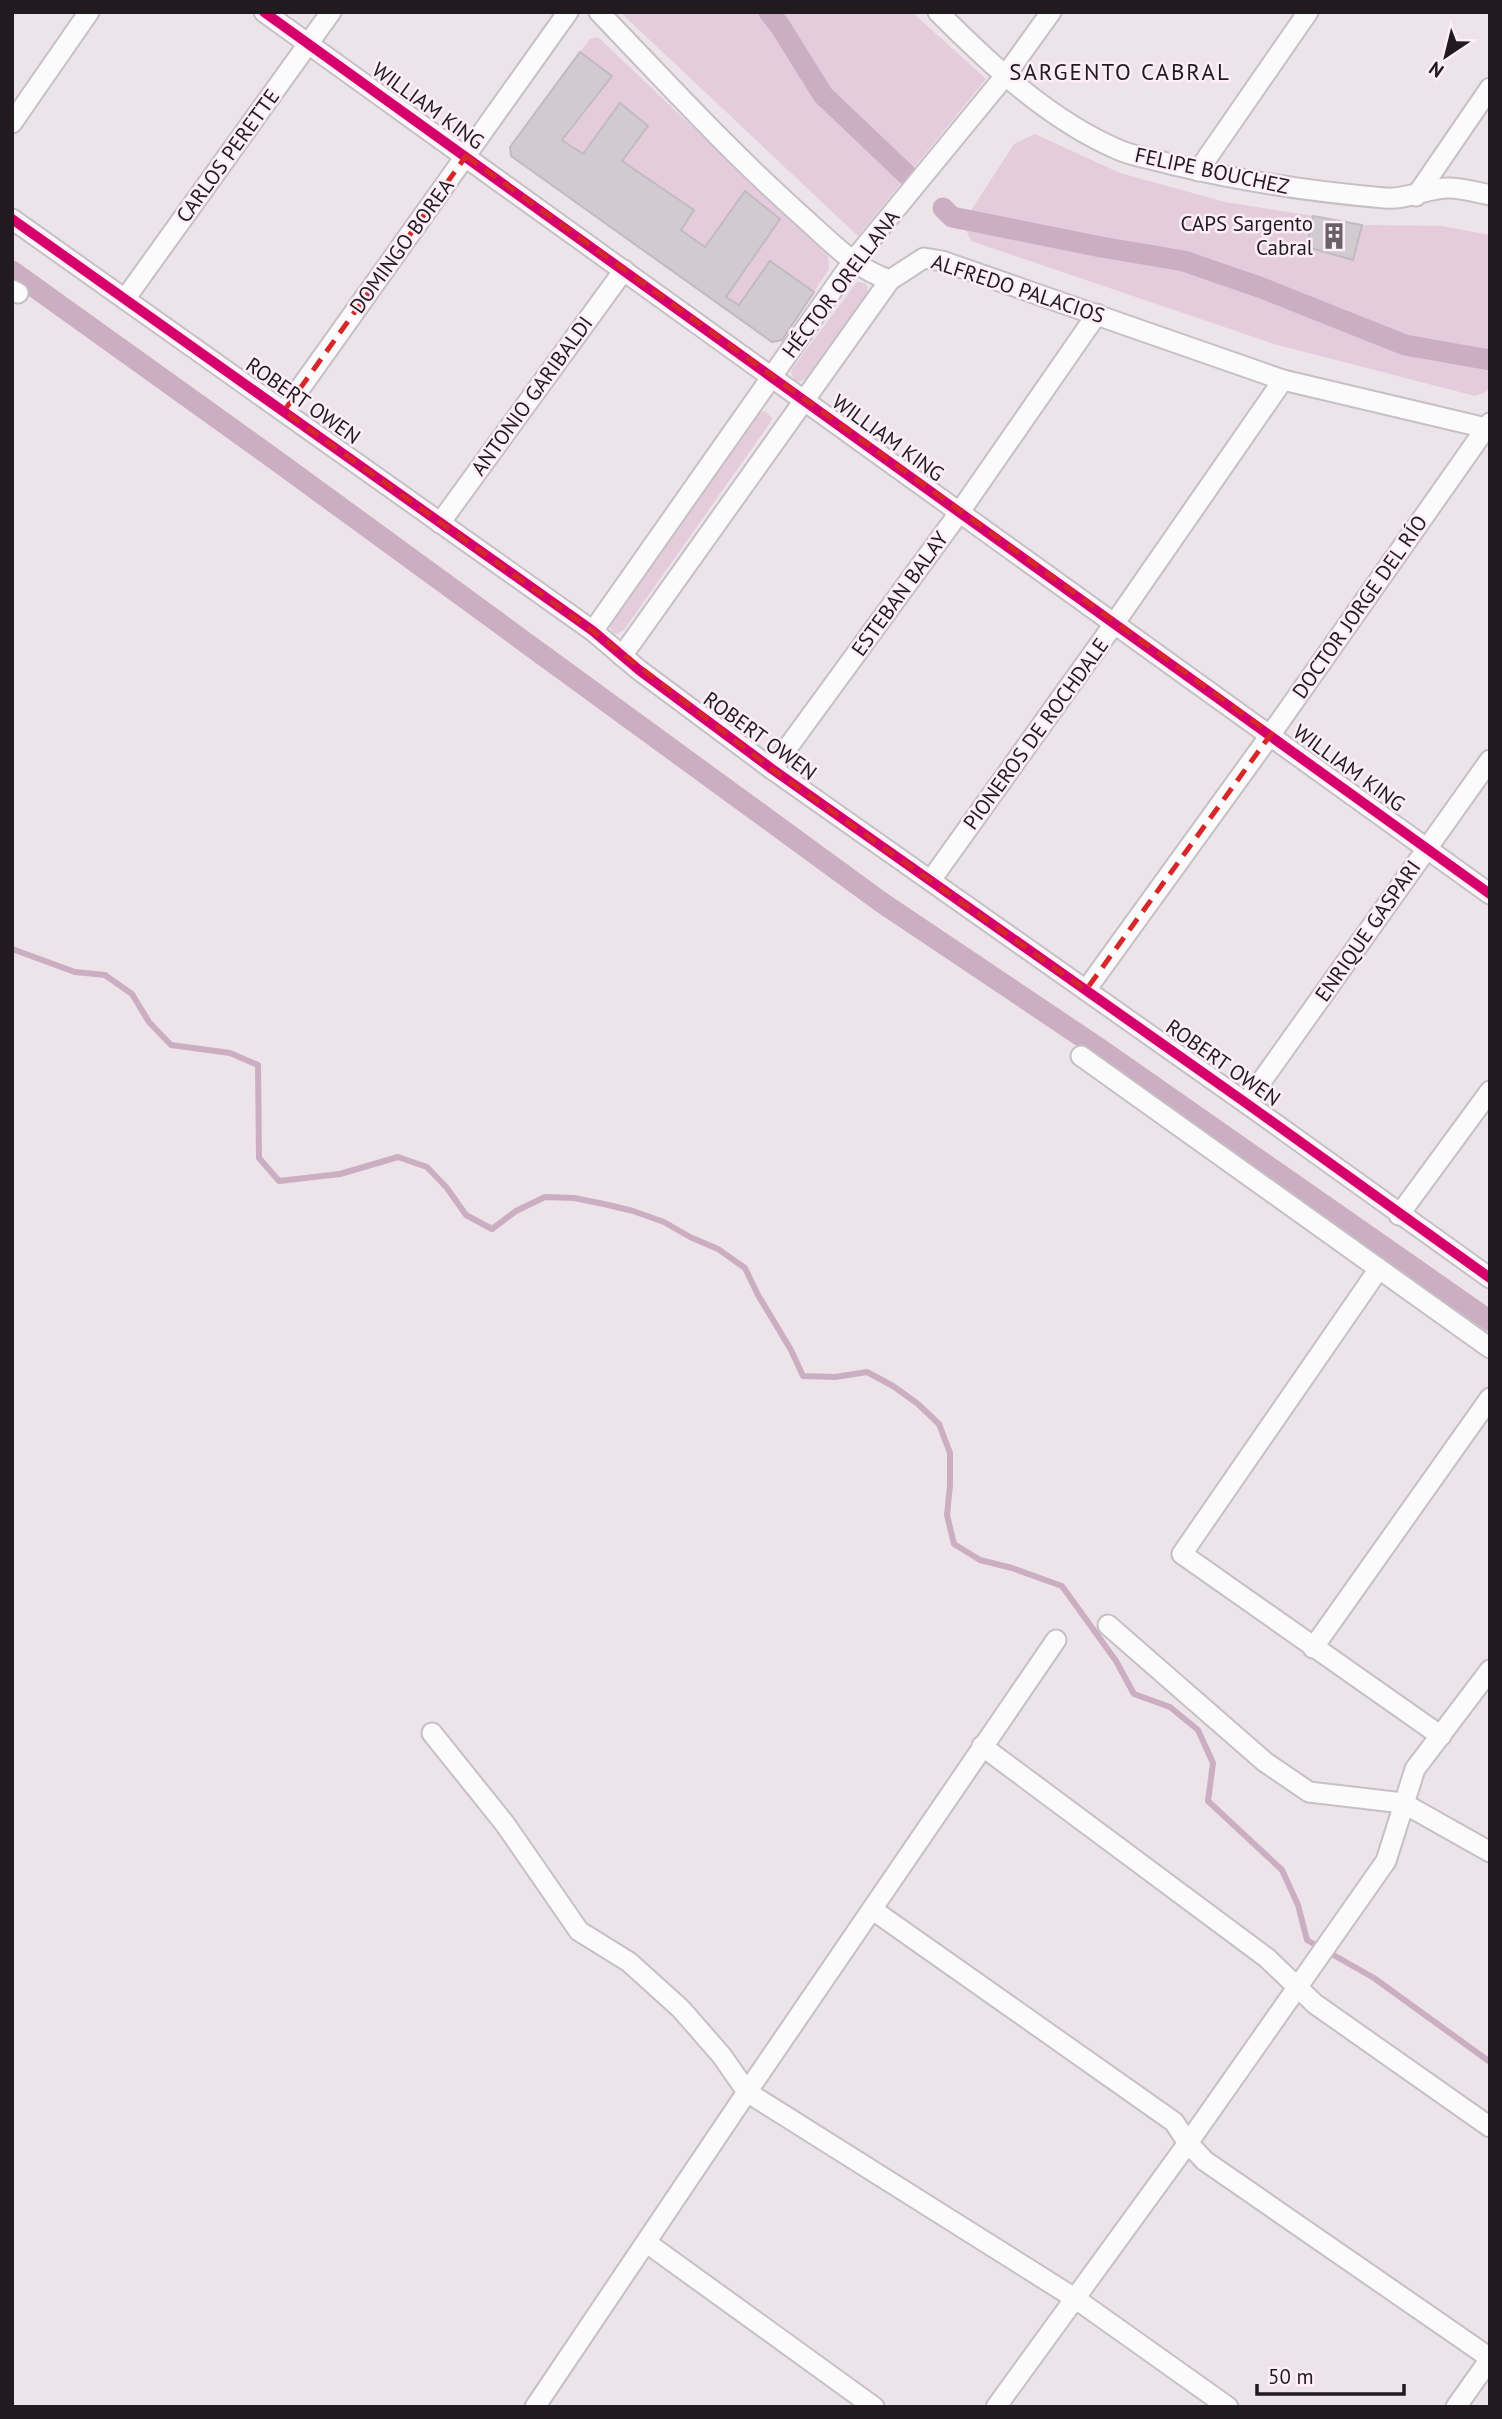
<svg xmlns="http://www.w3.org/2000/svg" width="1502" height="2419" font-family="'PT Sans',sans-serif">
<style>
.green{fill:#e4ccdc}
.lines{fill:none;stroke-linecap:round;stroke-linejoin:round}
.stream{stroke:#ccaec2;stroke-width:6}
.canal{stroke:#ccaec2;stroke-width:21}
.building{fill:#d1cbcf;stroke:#c1bbbf;stroke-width:2}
.minor-casing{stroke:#c6c0c4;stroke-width:23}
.minor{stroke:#fcfbfc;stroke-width:19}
.cycleway-casing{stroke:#fdeef8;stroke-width:15}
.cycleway{stroke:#d6006c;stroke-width:10}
.marked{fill:none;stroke:#d62828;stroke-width:5;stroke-dasharray:14 9;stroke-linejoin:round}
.labels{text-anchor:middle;stroke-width:5;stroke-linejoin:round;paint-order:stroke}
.street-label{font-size:21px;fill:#211b1f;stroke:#fdeef8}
.poi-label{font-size:21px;fill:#211b1f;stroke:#fdeef8;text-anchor:end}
.neighbourhood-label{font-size:23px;letter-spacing:2px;fill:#211b1f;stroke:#fdeef8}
</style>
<rect width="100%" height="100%" fill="#ece4e9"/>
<g class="green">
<path d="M 620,12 L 912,12 L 986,79 L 858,236 Z"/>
<path d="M 598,37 L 828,256 L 829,269 L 814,292 L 770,261 L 739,305 L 726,297 L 779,218 L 745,192 L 704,247 L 681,230 L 694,210 L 622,161 L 648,126 L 621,104 L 583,154 L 562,140 L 612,76 L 580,52 L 590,39 Z"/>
<path d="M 1035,134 L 1120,173 L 1225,202 L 1313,216 L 1307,247 L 1353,260 L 1362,225 L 1442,226 L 1490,235 L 1490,387 L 1486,392 L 1475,396 L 1274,344 L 971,241 L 963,223 L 1014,144 Z"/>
<path d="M 857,282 L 865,283 L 868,288 L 867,294 L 806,378 L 799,382 L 794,380 L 791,373 L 792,369 Z"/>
<path d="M 765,411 L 772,418 L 770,423 L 624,630 L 617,634 L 613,633 L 609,625 L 611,621 L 757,414 Z"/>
</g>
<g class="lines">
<path class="stream" d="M 12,949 L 75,972 L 105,975 L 132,994 L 149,1022 L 171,1045 L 230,1053 L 258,1065 L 259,1158 L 279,1181 L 340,1174 L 398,1157 L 427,1167 L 447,1188 L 466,1215 L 492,1229 L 516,1211 L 545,1197 L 574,1198 L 604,1204 L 633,1211 L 664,1222 L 690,1237 L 718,1249 L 745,1268 L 758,1295 L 791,1350 L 803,1376 L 835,1377 L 867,1372 L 893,1386 L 918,1404 L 939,1424 L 950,1453 L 950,1485 L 947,1515 L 954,1544 L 980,1560 L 1012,1568 L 1062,1586 L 1116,1661 L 1134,1694 L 1170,1707 L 1198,1730 L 1213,1763 L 1208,1801 L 1282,1870 L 1298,1905 L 1307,1940 L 1374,1978 L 1490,2062"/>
<g class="canal">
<path d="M 769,12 L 780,26 L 823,95 L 907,175"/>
<path d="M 943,208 L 952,217 L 1101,247 L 1184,261 L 1262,288 L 1405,345 L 1490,360"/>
<path d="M 12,271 L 277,461 L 881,902 L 1100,1049 L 1490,1321"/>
</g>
</g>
<g class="building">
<path d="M 580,52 L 612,76 L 562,140 L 583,154 L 620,103 L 648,126 L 622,161 L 694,210 L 681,230 L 705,247 L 745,191 L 780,219 L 726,297 L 739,305 L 770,261 L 814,292 L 782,340 L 772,342 L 511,156 L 510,147 Z"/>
<path d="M 1313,216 L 1362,225 L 1353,260 L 1307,247 Z"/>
</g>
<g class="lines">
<defs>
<g id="minor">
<path d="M 264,12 L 1490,894"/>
<path d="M 599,12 C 666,82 731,153 804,218 C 830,241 855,269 890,280 L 924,258 L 942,261 L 1283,380 L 1486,428 L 1490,423"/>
<path d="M 938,12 C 991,65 1049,120 1119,150 C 1135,157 1154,159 1170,164 C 1241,181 1313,192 1385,198 C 1407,200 1427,188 1448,188 C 1462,188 1476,192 1490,195"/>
<path d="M 12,123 L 89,12"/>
<path d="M 1198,171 L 1308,12"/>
<path d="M 1416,196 L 1490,88"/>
<path d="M 12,219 L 593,631 L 639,670 L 772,769 L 1246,1103 L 1490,1278"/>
<path d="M 12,290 L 18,293"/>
<path d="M 125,299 L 331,12"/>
<path d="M 284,411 L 568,12"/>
<path d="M 440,523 L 624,270"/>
<path d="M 593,631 L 853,261 L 1005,76 L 1051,12"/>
<path d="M 622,656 L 890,280"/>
<path d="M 772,769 L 959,513 L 1097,314"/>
<path d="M 931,880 L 1114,624 L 1283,380"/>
<path d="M 1086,990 L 1271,734 L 1486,428"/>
<path d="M 1081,1056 L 1490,1348"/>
<path d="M 1246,1103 L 1490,760"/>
<path d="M 1399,1215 L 1490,1091"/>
<path d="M 1378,1270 L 1182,1554 L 1441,1736"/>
<path d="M 1108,1625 L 1265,1762 L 1309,1792 L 1403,1803 L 1490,1852"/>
<path d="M 1313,1648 L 1490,1398"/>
<path d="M 432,1733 L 505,1824 L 579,1931 L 629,1962 L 681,2009 L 722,2056 L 747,2092 L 1076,2299 L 1228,2407"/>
<path d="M 982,1746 L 1267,1958 L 1315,2004 L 1490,2127"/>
<path d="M 873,1910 L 1174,2122 L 1188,2143 L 1205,2161 L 1490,2358"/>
<path d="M 647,2243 L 874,2407"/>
<path d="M 535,2407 L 747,2092 L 1056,1640"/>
<path d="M 996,2407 L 1188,2143 L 1386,1861 L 1415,1769 L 1490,1670"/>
<path d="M 1456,2407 L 1490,2359"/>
</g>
</defs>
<use href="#minor" class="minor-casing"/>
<use href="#minor" class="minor"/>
<defs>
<g id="cycleway">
<path d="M 264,12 L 1490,894"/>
<path d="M 12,219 L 593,631 L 639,670 L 772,769 L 1246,1103 L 1490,1278"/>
</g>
</defs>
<use href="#cycleway" class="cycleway-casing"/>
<use href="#cycleway" class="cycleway"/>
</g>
<path class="marked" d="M 466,156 L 1271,734 L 1086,990 L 772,769 L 593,631 L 284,411 Z"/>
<defs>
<symbol id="building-bare" viewBox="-9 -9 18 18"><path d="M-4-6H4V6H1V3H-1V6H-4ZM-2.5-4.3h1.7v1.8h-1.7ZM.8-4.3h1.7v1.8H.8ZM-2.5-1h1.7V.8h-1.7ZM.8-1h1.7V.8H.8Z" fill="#686166" stroke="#fdeef8" stroke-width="2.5" paint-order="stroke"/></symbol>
</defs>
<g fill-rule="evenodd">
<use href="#building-bare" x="1315" y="217" width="38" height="38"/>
</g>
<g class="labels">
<g class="street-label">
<text transform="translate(428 106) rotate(36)" y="7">WILLIAM KING</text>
<text transform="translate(228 156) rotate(-54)" y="7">CARLOS PERETTE</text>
<text transform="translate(1212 171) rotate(12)" y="7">FELIPE BOUCHEZ</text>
<text transform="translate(402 246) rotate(-54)" y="7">DOMINGO BOREA</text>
<text transform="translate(841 284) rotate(-53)" y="7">HÉCTOR ORELLANA</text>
<text transform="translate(1018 289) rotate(18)" y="7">ALFREDO PALACIOS</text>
<text transform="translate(532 396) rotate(-54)" y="7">ANTONIO GARIBALDI</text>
<text transform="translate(303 401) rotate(35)" y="7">ROBERT OWEN</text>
<text transform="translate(888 438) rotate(36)" y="7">WILLIAM KING</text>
<text transform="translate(900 594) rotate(-54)" y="7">ESTEBAN BALAY</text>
<text transform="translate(1360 607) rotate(-55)" y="7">DOCTOR JORGE DEL RÍO</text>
<text transform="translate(1036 734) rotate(-54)" y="7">PIONEROS DE ROCHDALE</text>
<text transform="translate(760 736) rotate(36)" y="7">ROBERT OWEN</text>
<text transform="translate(1349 768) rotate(36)" y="7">WILLIAM KING</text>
<text transform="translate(1368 931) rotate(-55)" y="7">ENRIQUE GASPARI</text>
<text transform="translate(1223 1063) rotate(35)" y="7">ROBERT OWEN</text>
</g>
<g class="poi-label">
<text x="1313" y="231">CAPS Sargento<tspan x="1313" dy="24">Cabral</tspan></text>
</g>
<g class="neighbourhood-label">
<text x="1120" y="80">SARGENTO CABRAL</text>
</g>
</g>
<rect width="1502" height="2419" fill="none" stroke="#211b1f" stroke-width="28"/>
<g transform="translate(1446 56) rotate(215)" stroke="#fdeef8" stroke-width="5" paint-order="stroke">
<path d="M0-5L12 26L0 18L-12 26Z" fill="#211b1f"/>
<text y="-10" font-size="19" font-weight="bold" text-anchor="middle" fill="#211b1f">N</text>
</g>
<path d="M1257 2384v10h147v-10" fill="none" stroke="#211b1f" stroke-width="3.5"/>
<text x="1268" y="2384" font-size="21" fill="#211b1f" stroke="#fdeef8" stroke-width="5" paint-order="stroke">50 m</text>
</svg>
